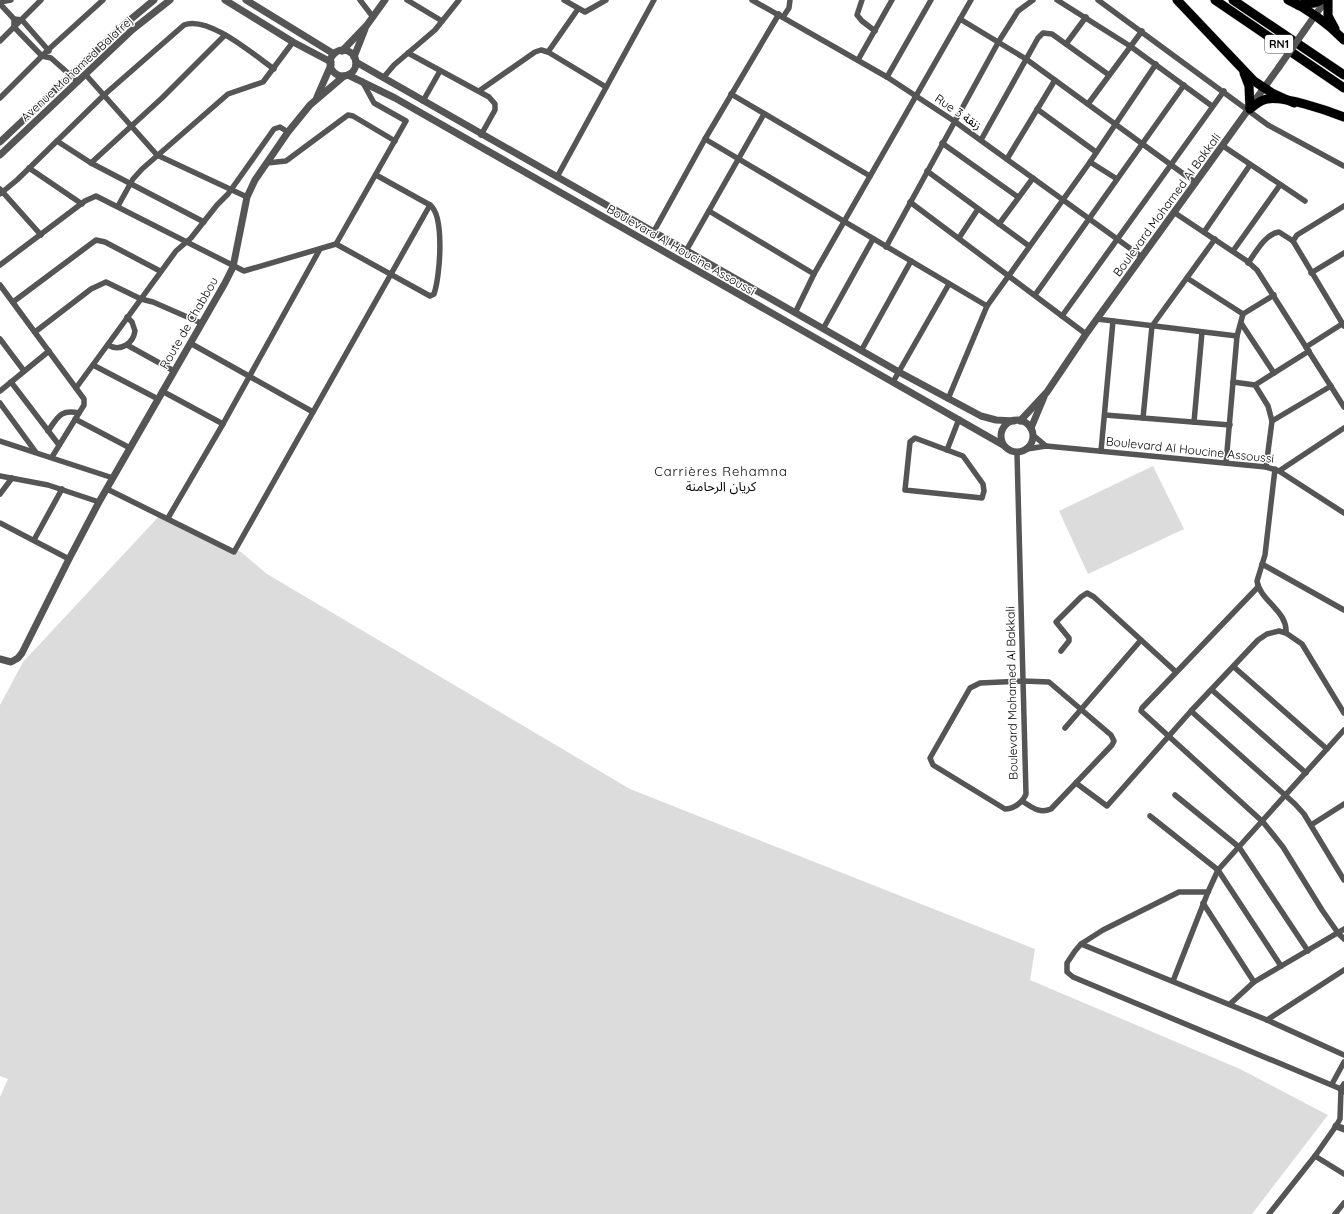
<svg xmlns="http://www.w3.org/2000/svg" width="1344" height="1214" font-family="Quicksand,'Noto Sans Arabic',sans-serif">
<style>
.green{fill:#dcdcdc}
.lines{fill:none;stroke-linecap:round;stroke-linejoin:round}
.trunk-casing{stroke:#dbdbdb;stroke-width:10}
.minor{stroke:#555;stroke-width:5.5}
.tertiary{stroke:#555;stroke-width:7}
.trunk{stroke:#000;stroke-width:9}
.tertiary-bridge{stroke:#555;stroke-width:7}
.labels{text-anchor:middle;stroke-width:3;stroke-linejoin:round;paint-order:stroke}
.shield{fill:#fff;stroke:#4c4c4c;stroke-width:1}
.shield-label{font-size:11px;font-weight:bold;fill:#000}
.street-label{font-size:12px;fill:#000;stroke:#fff}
.neighbourhood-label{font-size:13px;letter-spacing:1px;fill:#000;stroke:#fff}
</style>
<rect width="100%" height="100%" fill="#fff"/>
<g class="green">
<path d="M 1153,466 L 1184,529 L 1088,574 L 1059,511 Z"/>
<path d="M 162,513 L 241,552 L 267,574 L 630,789 L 1035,949 L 1030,980 L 1240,1069 L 1328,1115 L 1252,1214 L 0,1214 L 0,1097 L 8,1079 L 0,1076 L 0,705 L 23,662 Z"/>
</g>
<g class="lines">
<defs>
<g id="trunk">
<path d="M 1177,0 L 1254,81 L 1272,93 L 1294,103"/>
<path d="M 1215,0 L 1344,88"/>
<path d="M 1233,0 L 1344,75"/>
<path d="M 1288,0 C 1308,9 1328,24 1344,40"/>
<path d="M 1328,0 L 1328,16 L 1335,29"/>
<path d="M 1298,5 L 1314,3 L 1321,0"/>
<path d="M 1244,73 L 1249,86 L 1250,109"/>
<path d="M 1250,109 C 1255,105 1260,100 1267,99 C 1285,96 1326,110 1344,117"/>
</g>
</defs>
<use href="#trunk" class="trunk-casing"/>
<g class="minor">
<path d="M 360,0 L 373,17"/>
<path d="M 407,0 L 442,21"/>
<path d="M 564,0 L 585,12 L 606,0"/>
<path d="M 752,0 L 887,77 L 954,121 L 1142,257"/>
<path d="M 862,0 L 857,15 L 862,21 L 875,31"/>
<path d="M 1057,0 L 1130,46 L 1212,106"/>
<path d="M 1098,0 L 1268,125 L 1344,166"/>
<path d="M 0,2 L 11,0"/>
<path d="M 0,4 L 14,19 L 22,20 L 49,51"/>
<path d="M 783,17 L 789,8 L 790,0"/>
<path d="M 14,19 L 14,27 L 42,56 L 51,58 L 78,82"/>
<path d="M 960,19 L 1026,59 L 1196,183"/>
<path d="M 0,41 L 41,0"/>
<path d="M 1066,44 L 1086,17"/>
<path d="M 548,52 L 578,9"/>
<path d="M 408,53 L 489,97 L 495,104 L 495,110 L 481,135"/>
<path d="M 858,60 L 892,0"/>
<path d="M 86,75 L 157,155 L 247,197"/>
<path d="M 887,77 L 931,0"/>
<path d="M 383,78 L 394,65 L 435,30 L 459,0"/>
<path d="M 479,91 L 535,52 L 541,50 L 548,52 L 606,87"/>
<path d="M 731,94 L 870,176"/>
<path d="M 0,98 L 49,49 L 103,0"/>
<path d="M 423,101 L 440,71"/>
<path d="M 1088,104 L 1142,31"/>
<path d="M 1037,109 L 1096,152"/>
<path d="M 705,139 L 987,306"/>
<path d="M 981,140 L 1038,38 L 1043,33 L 1052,34 L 1109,75"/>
<path d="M 57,141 L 91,163 L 204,222"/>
<path d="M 942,143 L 1018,197"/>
<path d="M 1223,146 L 1305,201"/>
<path d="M 1007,159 L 1055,80"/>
<path d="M 1090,162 L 1117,179"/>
<path d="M 91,163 L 162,98 L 225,35"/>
<path d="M 267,163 L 286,161 L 348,115 L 353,116 L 395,141"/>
<path d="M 29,168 L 82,204"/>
<path d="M 927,171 L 1029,246"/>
<path d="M 557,177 L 654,0"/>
<path d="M 0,189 L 41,235"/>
<path d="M 0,194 L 17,180 L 104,95 L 184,25 C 208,15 254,55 274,69"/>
<path d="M 910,202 L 1086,334"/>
<path d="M 118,206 L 133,179 L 142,169 L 228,94 L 263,82 L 293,42"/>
<path d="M 1344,206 L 1297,235 L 1293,241 L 1344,326"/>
<path d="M 709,211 L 814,274"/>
<path d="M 1175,213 L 1247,261 L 1257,270 L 1344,407"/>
<path d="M 999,224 L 1033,178"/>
<path d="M 1204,232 L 1250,165"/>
<path d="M 653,233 L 705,139 L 779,14"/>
<path d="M 959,238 L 978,209"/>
<path d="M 336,244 L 430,296 L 434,294 C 440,277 445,216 430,205 L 376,175"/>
<path d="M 886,247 L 999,41 L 1018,11 L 1033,0"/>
<path d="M 686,251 L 764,114"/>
<path d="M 1233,251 L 1280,185"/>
<path d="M 1248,263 C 1256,252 1265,234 1279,232 L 1293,241"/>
<path d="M 0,265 L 85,201 L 96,196 L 244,271 L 336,244 L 406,121 L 374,103 L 362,81"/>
<path d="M 1311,273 L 1344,253"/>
<path d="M 1187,278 L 1243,314"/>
<path d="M 0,285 L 84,399 L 84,405 L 52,457"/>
<path d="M 1035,295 L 1184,85"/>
<path d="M 13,302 L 96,240 L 105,242 L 160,271"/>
<path d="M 795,313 L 814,274 L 971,0"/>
<path d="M 1062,316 L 1224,91"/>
<path d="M 1097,319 L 1237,336"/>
<path d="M 1241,323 L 1274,373"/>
<path d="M 823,329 L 873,239"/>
<path d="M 35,332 L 91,289 L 106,282 L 141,299 L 153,302 L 201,323"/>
<path d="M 0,339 L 24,371"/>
<path d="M 190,343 L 313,412"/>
<path d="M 108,345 C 120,352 133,344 135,331 L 132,322 L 127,317"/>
<path d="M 127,345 L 174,371"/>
<path d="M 1306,347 L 1342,324"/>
<path d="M 861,351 L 911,261"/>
<path d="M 93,365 L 158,399"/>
<path d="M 11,382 L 59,445"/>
<path d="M 893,382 L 949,284"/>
<path d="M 1233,382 L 1255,385 L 1268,406 L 1272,421 L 1266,467"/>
<path d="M 1255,385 L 1309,351"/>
<path d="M 76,388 L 176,251 L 191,238 L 217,205 L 228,194 L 274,129 L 280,127 L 288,132"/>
<path d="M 0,391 L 49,351"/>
<path d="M 162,391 L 223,424"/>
<path d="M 948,399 L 987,306 L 1090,162 L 1156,64"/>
<path d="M 0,403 L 35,451"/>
<path d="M 1105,415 L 1230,425"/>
<path d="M 1143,418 L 1152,326 L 1215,239"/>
<path d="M 75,419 L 130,448"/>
<path d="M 1272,421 L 1331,386"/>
<path d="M 1194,422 L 1202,332"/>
<path d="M 48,431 C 58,417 60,409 79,413"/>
<path d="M 1033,435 L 1046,446"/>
<path d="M 915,438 L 963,456 L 983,484 L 984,491 L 982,498 L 905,490 L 910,442 Z"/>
<path d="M 0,441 L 113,478"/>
<path d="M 1027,449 L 1046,446 L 1266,467 L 1279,471 L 1344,513"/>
<path d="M 947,450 L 959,419"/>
<path d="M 1101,451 L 1113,321"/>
<path d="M 1017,453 L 1026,794 C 1023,802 1014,809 1005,809 L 933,765 L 930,758 L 970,688 L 980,683 L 1023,681 L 1049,682 L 1111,735 L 1114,741 L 1112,745 L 1051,809 C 1039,814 1032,807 1022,801"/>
<path d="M 1226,463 L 1237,336 L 1243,314 L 1274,295"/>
<path d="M 1275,469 L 1265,555 L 1257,581 C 1260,601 1288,611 1286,633"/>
<path d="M 1279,471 L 1344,428"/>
<path d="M 0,476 L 48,485 L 99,502"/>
<path d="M 107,489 L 234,552 L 430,205"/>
<path d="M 0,494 L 12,478"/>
<path d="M 168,518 L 223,424 L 320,249"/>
<path d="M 0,523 L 69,559"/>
<path d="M 34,540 L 62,489"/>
<path d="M 1262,564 L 1344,610"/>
<path d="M 1258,587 L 1142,708 L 1141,711 L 1263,822 L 1283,847 L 1322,910 L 1338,933 L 1344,939"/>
<path d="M 1061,651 L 1069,641 L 1069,638 L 1056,622 L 1081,597 L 1087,593 L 1094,597 L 1175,671"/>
<path d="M 1234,667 L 1327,749"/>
<path d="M 1212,690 L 1306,773"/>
<path d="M 1191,711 L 1295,804 L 1304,814 L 1344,880"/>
<path d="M 1065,728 L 1141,640"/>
<path d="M 1076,783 L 1107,806 L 1191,711 L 1258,640 L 1267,634 L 1279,631 L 1286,633 L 1302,644 L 1344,713"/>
<path d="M 1175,795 L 1239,847 L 1308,951"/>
<path d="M 1150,816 L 1218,870 L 1281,966"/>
<path d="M 1311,825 L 1344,804"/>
<path d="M 1208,892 L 1179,892 L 1103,930 L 1081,944 L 1075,951 L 1067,963 L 1067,972 L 1073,977 L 1341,1089"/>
<path d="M 1203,903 L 1254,982"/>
<path d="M 1081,944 L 1267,1020 L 1344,1055"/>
<path d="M 1173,981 L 1208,892 L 1218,870 L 1344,730"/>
<path d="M 1230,1004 L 1254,982 L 1344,929"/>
<path d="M 1267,1020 L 1344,970"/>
<path d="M 1332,1084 L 1344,1062"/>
<path d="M 1315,1156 L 1344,1174"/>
<path d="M 1269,1214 L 1315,1156 L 1336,1126 L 1340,1119 L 1341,1089 L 1344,1084"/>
<path d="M 1335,1214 L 1344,1203"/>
</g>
<g class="tertiary">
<path d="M 225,0 L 293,42 L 331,62"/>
<path d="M 246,0 L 334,54"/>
<path d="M 1304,31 L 1326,0"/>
<circle cx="343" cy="63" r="13"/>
<path d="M 342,51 L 367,25 L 385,0"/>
<path d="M 354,57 L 365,29"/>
<path d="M 356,62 L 899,372 L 981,416 L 996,420 L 1014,421"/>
<path d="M 348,75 L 395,98 L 1003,445"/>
<path d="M 317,97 L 331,65"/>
<path d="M 0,142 L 125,24 L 154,0"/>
<path d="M 0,155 L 132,30 L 170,0"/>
<circle cx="1017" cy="436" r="16"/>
<path d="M 1020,421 L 1047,392 L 1086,334 L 1279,67"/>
<path d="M 1031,428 L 1044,397"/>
<path d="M 0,659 L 11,662 L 18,658 L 22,653 L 69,559 L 99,502 L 225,283 L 233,267 L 247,197 L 255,180 L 288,132 L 310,105 L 344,76"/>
<path d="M 1341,1089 L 1344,1091"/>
<path d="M 1336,1126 L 1344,1129"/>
</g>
<use href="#trunk" class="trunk"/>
<path class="tertiary-bridge" d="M 1279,67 L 1304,31"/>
</g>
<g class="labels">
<rect class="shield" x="1265" y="35" width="28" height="18" rx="3"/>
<g class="shield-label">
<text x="1279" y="48">RN1</text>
</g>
<g class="street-label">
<text transform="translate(77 69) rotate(-43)" y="4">Avenue Mohamed Balafrej</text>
<text transform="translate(958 112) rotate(34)" y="4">Rue 3 زنقة</text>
<text transform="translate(1167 205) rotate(-54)" y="4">Boulevard Mohamed Al Bakkali</text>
<text transform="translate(681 250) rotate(30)" y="4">Boulevard Al Houcine Assoussi</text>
<text transform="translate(189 323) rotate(-60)" y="4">Route de Chabbou</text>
<text transform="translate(1190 450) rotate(6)" y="4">Boulevard Al Houcine Assoussi</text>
<text transform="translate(1012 693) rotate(-91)" y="4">Boulevard Mohamed Al Bakkali</text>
</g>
<g class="neighbourhood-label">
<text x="721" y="476">Carrières Rehamna<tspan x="721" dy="15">كريان الرحامنة</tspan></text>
</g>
</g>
</svg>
